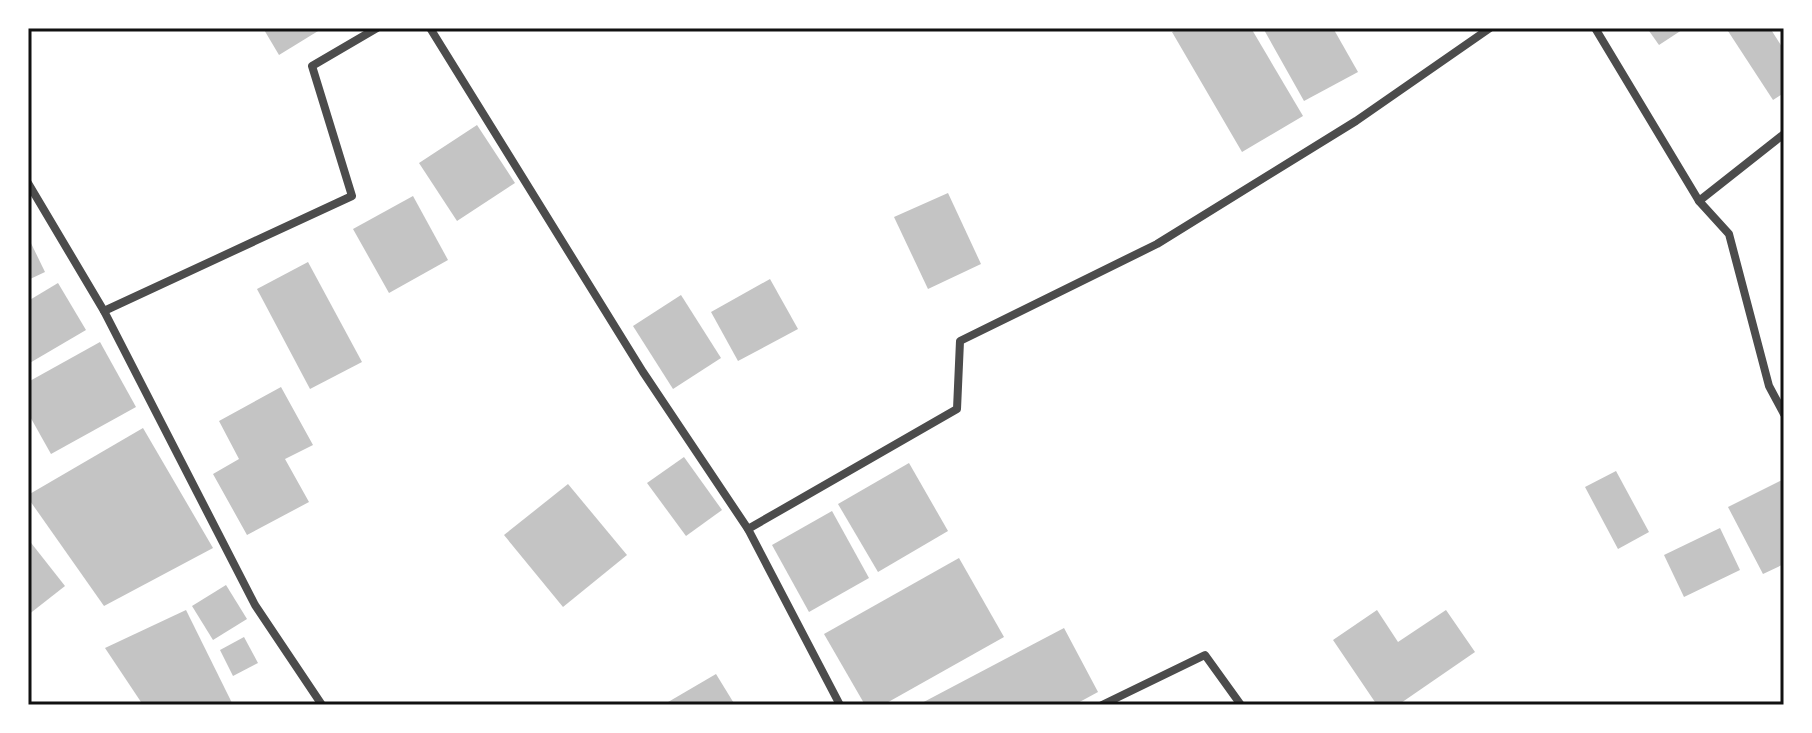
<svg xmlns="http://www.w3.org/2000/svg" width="1812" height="733" font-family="'Titillium Web',sans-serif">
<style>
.building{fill:#c4c4c4}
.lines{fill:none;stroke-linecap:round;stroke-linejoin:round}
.minor{stroke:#4c4c4c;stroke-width:8}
.neatline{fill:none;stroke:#111;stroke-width:3}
</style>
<rect width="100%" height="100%" fill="#fff"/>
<g class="building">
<path d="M 263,28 L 323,28 L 279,55 Z"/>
<path d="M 1180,28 L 1251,28 L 1303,116 L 1242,152 L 1172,32 Z"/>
<path d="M 1263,28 L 1333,28 L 1358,72 L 1304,101 Z"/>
<path d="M 1647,28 L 1685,28 L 1659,45 Z"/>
<path d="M 1726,28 L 1770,28 L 1784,50 L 1784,93 L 1773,100 Z"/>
<path d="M 477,125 L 515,183 L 457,221 L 419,163 Z"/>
<path d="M 948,193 L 981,264 L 928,289 L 894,217 Z"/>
<path d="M 413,196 L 448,260 L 389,293 L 353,229 Z"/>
<path d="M 28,237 L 45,272 L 28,280 Z"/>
<path d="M 308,262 L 362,362 L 310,389 L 257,289 Z"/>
<path d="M 770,279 L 798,329 L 738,361 L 711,312 Z"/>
<path d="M 58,283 L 86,330 L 28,364 L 28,301 Z"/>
<path d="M 681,295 L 721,358 L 673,389 L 633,326 Z"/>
<path d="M 100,342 L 136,407 L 51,454 L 28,413 L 28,382 Z"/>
<path d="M 281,387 L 313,445 L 285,459 L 309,502 L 247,535 L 213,474 L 239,459 L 219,421 Z"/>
<path d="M 143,428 L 213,548 L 104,606 L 28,498 L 28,495 Z"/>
<path d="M 684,457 L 722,510 L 686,536 L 647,483 Z"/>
<path d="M 909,463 L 948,531 L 878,572 L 838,504 Z"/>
<path d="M 1616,471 L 1649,532 L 1618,549 L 1585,487 Z"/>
<path d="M 1784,479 L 1784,564 L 1763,574 L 1728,507 Z"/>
<path d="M 568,484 L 627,555 L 563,607 L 504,535 Z"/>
<path d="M 832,511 L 869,578 L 809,612 L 772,545 Z"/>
<path d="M 1720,528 L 1740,570 L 1684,597 L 1664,555 Z"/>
<path d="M 28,539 L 65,586 L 28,615 Z"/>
<path d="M 959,558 L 1004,637 L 883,705 L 865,705 L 824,634 Z"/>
<path d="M 226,585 L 247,619 L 213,640 L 192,606 Z"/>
<path d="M 186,610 L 233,705 L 143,705 L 105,648 Z"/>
<path d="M 1377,610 L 1398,642 L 1446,610 L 1475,652 L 1398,705 L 1377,705 L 1333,640 Z"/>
<path d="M 1064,628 L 1098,692 L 1074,705 L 918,705 Z"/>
<path d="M 244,637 L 258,663 L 233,676 L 220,650 Z"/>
<path d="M 716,674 L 735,705 L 663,705 Z"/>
</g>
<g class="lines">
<g class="minor">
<path d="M 430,28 L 643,372 L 748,529 L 840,705"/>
<path d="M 1595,28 L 1699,201 L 1729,234 L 1769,386 L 1784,414"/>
<path d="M 28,183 L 104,311 L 255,605 L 322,705"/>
<path d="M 1699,201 L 1784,134"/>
<path d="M 104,311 L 352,196 L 312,66 L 377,28"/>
<path d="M 748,529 L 957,409 L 960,341 L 1157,244 L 1356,121 L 1490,28"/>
<path d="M 1102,705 L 1205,655 L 1241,705"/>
</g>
</g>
<rect width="1812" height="733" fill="none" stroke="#ffffff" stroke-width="60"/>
<rect x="30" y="30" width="1752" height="673" class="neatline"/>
</svg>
